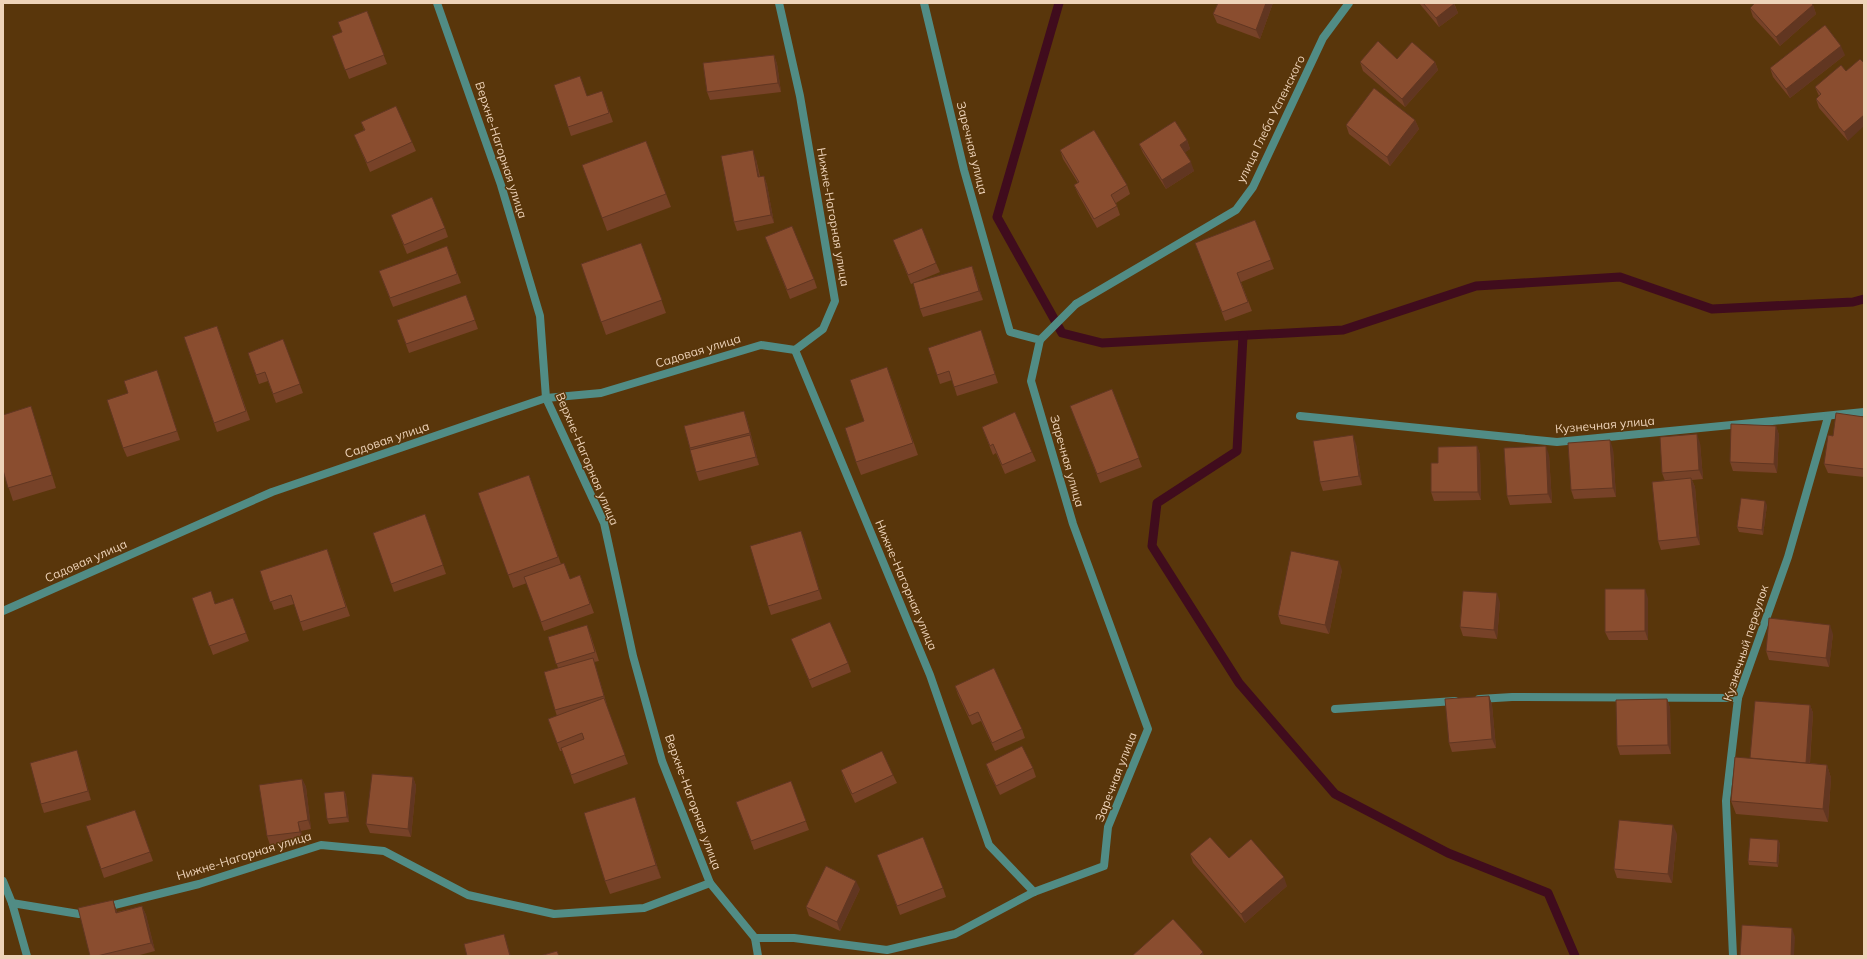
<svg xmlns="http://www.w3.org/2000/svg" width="1867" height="959" font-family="Mulish,sans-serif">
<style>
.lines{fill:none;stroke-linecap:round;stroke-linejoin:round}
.stream{stroke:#400c1d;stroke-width:9}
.service{stroke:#518c85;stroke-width:8}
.minor{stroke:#518c85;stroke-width:8}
.wall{fill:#774228}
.shaded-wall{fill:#613621}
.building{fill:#8a4d2f;stroke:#613621}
.labels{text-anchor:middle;stroke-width:3;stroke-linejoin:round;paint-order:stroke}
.street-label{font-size:12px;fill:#eed3b9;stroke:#59360b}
</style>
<rect width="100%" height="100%" fill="#59360b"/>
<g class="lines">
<g class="stream">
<path d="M 1059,3 L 997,217 L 1062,333 L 1102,343 L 1343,330 L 1476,286 L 1620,277 L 1712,309 L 1853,302 L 1864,299"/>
<path d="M 1243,336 L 1237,451 L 1157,503 L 1152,546 L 1239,683 L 1335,794 L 1448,853 L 1548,893 L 1575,956"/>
</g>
<path class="service" d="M 1040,340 L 1076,304"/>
<g class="minor">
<path d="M 437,3 L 501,185 L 540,316 L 546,398 L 604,523 L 633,656 L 662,761 L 710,883 L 755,938 L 758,956"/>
<path d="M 779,3 L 800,96 L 835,301 L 823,329 L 795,350"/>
<path d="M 1076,304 L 1236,210 L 1253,187 L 1323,38 L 1349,3"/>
<path d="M 795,350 L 930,675 L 989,845 L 1034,892"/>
<path d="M 1300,416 L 1557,442 L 1864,412"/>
<path d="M 3,611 L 272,492 L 546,398 L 601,393 L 761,345 L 795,350"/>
<path d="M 1479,699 L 1512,697 L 1738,698"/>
<path d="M 1335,709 L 1455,701"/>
<path d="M 3,881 L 12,903 L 27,956"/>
<path d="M 12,903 L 79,914 L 90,911"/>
<path d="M 106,907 L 199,884 L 321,845 L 384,851 L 468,895 L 554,914 L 644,908 L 710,883"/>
<path d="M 755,938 L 794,938 L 887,950 L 955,934 L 1034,892 L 1104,866 L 1108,827 L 1148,729 L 1073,524 L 1031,381 L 1040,340 L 1010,332 L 964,170 L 924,3"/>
<path d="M 1733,956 L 1726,801 L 1738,698 L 1788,557 L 1828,417"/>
</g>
</g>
<g class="wall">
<path d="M 1273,3 L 1260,39 L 1217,23 L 1213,14 Z"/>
<path d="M 1419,3 L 1454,3 L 1458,13 L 1439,27 Z"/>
<path d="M 1813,5 L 1816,14 L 1780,46 L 1753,17 L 1750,8 Z"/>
<path d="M 367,11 L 387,64 L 349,79 L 332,36 L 342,32 Z"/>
<path d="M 774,55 L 777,64 L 781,92 L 710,100 L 707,92 Z"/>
<path d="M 1845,55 L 1790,98 L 1773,77 L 1770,68 Z"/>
<path d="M 1397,59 L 1435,62 L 1438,70 L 1405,107 L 1363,71 L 1360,62 Z"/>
<path d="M 1846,71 L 1848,141 L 1819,108 L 1816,99 L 1819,96 L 1815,87 Z"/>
<path d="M 554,85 L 587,96 L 602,91 L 613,122 L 571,136 Z"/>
<path d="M 1415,120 L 1419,129 L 1390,166 L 1349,134 L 1346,125 Z"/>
<path d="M 361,122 L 412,142 L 416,151 L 370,172 L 358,144 L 354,135 L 364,130 Z"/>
<path d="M 1187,140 L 1190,149 L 1185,152 L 1194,171 L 1166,189 L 1143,153 L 1139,144 Z"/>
<path d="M 646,141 L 671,207 L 607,231 L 587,178 Z"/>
<path d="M 1060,150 L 1127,185 L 1130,194 L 1116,203 L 1120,215 L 1097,228 L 1078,194 L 1074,185 L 1078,183 L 1063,159 Z"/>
<path d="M 756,159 L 760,176 L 764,176 L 767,185 L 774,223 L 737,231 L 734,222 Z"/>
<path d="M 391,215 L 445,228 L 448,237 L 407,254 Z"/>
<path d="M 1255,220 L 1274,269 L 1241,282 L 1252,311 L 1225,321 L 1195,243 Z"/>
<path d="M 765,237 L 814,279 L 817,288 L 790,299 Z"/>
<path d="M 893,240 L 936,263 L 940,272 L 911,284 Z"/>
<path d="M 641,243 L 666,313 L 606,335 L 581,264 Z"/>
<path d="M 447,246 L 461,283 L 393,307 L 379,271 Z"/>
<path d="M 972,266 L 983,300 L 923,317 L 920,309 Z"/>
<path d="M 466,295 L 478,329 L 409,353 L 397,320 Z"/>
<path d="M 217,326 L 250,420 L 217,432 L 184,337 Z"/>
<path d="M 981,330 L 998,383 L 957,396 L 952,380 L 940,384 L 937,375 Z"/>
<path d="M 283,339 L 303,393 L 276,403 L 268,381 L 259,384 L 248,353 Z"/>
<path d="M 160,379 L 180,440 L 127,457 L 123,448 L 128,393 Z"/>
<path d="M 892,380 L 918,455 L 861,475 L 856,462 L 864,421 Z"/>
<path d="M 1112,389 L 1142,467 L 1100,483 L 1070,406 Z"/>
<path d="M 744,411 L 747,420 L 759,465 L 699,481 L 696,472 L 684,426 Z"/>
<path d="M 3,415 L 35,419 L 56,488 L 13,501 L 4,473 L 3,473 Z"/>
<path d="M 1864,417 L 1864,477 L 1828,473 L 1824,464 L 1833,436 Z"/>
<path d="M 1776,426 L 1779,435 L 1777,473 L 1733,471 L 1730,462 Z"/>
<path d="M 982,427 L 1032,452 L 1036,461 L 1005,474 L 996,453 L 993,455 Z"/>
<path d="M 1700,443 L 1703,479 L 1692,480 L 1695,487 L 1700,545 L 1661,550 L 1658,541 L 1665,481 L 1662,473 Z"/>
<path d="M 1356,444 L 1362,485 L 1323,491 L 1320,482 Z"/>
<path d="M 1477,446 L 1480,455 L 1481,500 L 1434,501 L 1431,492 Z"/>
<path d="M 1613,449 L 1616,497 L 1574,499 L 1571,490 Z"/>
<path d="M 1549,455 L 1552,503 L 1510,505 L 1507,496 Z"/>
<path d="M 529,475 L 561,564 L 570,579 L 580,575 L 594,613 L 544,631 L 527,583 L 513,588 L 478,493 Z"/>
<path d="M 1767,505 L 1763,535 L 1739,532 L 1737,527 Z"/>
<path d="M 425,514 L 446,574 L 394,592 L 373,533 Z"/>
<path d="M 801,531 L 822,599 L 771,615 L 768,606 Z"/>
<path d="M 327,549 L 350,616 L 303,631 L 294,604 L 274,610 L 260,571 Z"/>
<path d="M 1342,570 L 1329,634 L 1281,624 L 1278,615 Z"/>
<path d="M 192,598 L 215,604 L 233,598 L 249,641 L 213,655 Z"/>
<path d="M 1648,598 L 1648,640 L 1609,640 L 1605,632 Z"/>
<path d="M 1500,602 L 1497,639 L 1463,636 L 1460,627 Z"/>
<path d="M 590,633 L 599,661 L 594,662 L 607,705 L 606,705 L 628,764 L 574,784 L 562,751 L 560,751 L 548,719 L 557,716 L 555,710 L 558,668 L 548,637 Z"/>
<path d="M 1833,634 L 1829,667 L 1769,660 L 1766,651 Z"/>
<path d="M 791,639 L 848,663 L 851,672 L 812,688 Z"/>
<path d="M 955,686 L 1022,729 L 1025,738 L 995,751 L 981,721 L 972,725 L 958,695 Z"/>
<path d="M 1489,696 L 1492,705 L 1496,748 L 1452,752 L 1449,743 Z"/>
<path d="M 1667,699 L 1670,708 L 1671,754 L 1620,755 L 1617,746 Z"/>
<path d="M 1810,705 L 1813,713 L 1810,763 L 1827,765 L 1831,778 L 1828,822 L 1736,814 L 1731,801 L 1750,758 Z"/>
<path d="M 80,759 L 91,800 L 44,813 L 41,804 Z"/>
<path d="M 986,764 L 1033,768 L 1036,777 L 1000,795 L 989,773 Z"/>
<path d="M 841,770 L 893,775 L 897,783 L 855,803 L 844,779 Z"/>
<path d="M 413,777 L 416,786 L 411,837 L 370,833 L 366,824 Z"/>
<path d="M 302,779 L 306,787 L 311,829 L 301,831 L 303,841 L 270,845 L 267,836 Z"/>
<path d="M 791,781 L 809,830 L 754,850 L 736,802 Z"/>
<path d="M 344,791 L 346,795 L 349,822 L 329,824 L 327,819 Z"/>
<path d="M 135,810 L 153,861 L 104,878 L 86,826 Z"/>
<path d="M 639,810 L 661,878 L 610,894 L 605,881 Z"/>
<path d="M 1677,834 L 1672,883 L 1617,878 L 1614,869 Z"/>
<path d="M 1778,840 L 1780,844 L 1778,867 L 1749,865 L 1748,861 Z"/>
<path d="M 1190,854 L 1229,858 L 1287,886 L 1245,923 L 1193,863 Z"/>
<path d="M 877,855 L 943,888 L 946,897 L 900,915 Z"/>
<path d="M 860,889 L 840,931 L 809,916 L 806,907 Z"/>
<path d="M 113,900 L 117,912 L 142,906 L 146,915 L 155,951 L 136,956 L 90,956 Z"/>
</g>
<g class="shaded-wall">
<path d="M 1266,3 L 1273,3 L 1260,39 L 1256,30 Z"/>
<path d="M 1454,4 L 1458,13 L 1439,27 L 1436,18 Z"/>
<path d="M 1813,5 L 1816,14 L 1780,46 L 1776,37 Z"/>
<path d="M 1841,46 L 1845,55 L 1790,98 L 1786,89 Z"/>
<path d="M 774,55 L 777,64 L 781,92 L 778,83 Z"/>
<path d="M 1435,62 L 1438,70 L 1405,107 L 1402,99 Z"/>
<path d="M 1864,115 L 1864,126 L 1848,141 L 1844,132 Z"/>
<path d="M 1415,120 L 1419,129 L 1390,166 L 1387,157 Z"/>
<path d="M 1187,140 L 1190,149 L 1183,154 L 1180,145 Z"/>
<path d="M 753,150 L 756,159 L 761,186 L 758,177 Z"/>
<path d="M 1191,162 L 1194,171 L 1166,189 L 1162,180 Z"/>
<path d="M 764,176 L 767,185 L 774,223 L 771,215 Z"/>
<path d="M 972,266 L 975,275 L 983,300 L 979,291 Z"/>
<path d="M 744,411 L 747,420 L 753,442 L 750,433 Z"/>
<path d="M 1776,426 L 1779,435 L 1777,473 L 1774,464 Z"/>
<path d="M 1697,434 L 1700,443 L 1703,479 L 1699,470 Z"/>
<path d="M 750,435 L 753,443 L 759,465 L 756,457 Z"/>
<path d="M 1353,435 L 1356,444 L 1362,485 L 1359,476 Z"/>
<path d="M 1610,440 L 1613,449 L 1616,497 L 1613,488 Z"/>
<path d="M 1477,446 L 1480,455 L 1481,500 L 1478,492 Z"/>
<path d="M 1546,446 L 1549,455 L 1552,503 L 1548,494 Z"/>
<path d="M 1691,478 L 1695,487 L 1700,545 L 1697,537 Z"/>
<path d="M 1765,501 L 1767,505 L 1763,535 L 1762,530 Z"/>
<path d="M 801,531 L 805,540 L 822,599 L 819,590 Z"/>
<path d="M 1339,561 L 1342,570 L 1329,634 L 1325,625 Z"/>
<path d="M 1645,589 L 1648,598 L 1648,640 L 1645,631 Z"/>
<path d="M 1497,593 L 1500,602 L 1497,639 L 1494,630 Z"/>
<path d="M 1830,625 L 1833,634 L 1829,667 L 1826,658 Z"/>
<path d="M 593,658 L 596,667 L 607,705 L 604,696 Z"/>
<path d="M 1489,696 L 1492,705 L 1496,748 L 1492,739 Z"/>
<path d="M 1667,699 L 1670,708 L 1671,754 L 1668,745 Z"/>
<path d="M 1810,705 L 1813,713 L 1809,773 L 1806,764 Z"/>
<path d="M 77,750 L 80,759 L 91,800 L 88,791 Z"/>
<path d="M 1827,765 L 1831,778 L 1828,822 L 1823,809 Z"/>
<path d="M 413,777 L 416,786 L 411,837 L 408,829 Z"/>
<path d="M 302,779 L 306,787 L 311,829 L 308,820 Z"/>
<path d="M 344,791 L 346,795 L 349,822 L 347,817 Z"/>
<path d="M 635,797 L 639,810 L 661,878 L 656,865 Z"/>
<path d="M 298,822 L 301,831 L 303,841 L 300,832 Z"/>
<path d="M 1673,825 L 1677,834 L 1672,883 L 1668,874 Z"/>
<path d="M 1778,840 L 1780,844 L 1778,867 L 1777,863 Z"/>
<path d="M 1284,877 L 1287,886 L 1245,923 L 1241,914 Z"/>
<path d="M 856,881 L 860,889 L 840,931 L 837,922 Z"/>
<path d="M 113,900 L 116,909 L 120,922 L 116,913 Z"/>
<path d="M 142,906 L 146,915 L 155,951 L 151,943 Z"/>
<path d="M 1792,928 L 1795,937 L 1794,956 L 1791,956 Z"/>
<path d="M 504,934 L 507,943 L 511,956 L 510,956 Z"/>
<path d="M 1203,952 L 1204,956 L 1199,956 Z"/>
</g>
<g class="building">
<path d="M 1218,3 L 1266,3 L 1256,30 L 1213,14 Z"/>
<path d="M 1423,3 L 1454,3 L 1454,4 L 1436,18 Z"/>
<path d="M 1755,3 L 1811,3 L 1813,5 L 1776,37 L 1750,8 Z"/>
<path d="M 367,11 L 384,55 L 345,70 L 332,36 L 342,32 L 338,22 Z"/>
<path d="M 1825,25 L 1841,46 L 1786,89 L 1770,68 Z"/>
<path d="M 1378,41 L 1397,59 L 1412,42 L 1435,62 L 1402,99 L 1360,62 Z"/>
<path d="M 774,55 L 778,83 L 707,92 L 703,63 Z"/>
<path d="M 1860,59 L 1864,63 L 1864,115 L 1844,132 L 1816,99 L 1821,94 L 1815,87 L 1841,65 L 1846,71 Z"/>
<path d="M 580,76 L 587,96 L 602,91 L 609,113 L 568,127 L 554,85 Z"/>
<path d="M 1374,88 L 1415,120 L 1387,157 L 1346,125 Z"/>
<path d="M 396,106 L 412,142 L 367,163 L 354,135 L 365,130 L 361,122 Z"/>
<path d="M 1175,121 L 1187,140 L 1180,145 L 1191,162 L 1162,180 L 1139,144 Z"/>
<path d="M 1094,130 L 1127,185 L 1111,195 L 1117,206 L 1094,219 L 1074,185 L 1079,182 L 1060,150 Z"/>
<path d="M 646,141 L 666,194 L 602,218 L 582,165 Z"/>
<path d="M 753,150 L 758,177 L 764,176 L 771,215 L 734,222 L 721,156 Z"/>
<path d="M 432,197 L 445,228 L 404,245 L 391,215 Z"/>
<path d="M 1255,220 L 1271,260 L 1237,273 L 1248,302 L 1222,312 L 1195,243 Z"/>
<path d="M 792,226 L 814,279 L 787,290 L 765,237 Z"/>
<path d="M 922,228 L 936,263 L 908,275 L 893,240 Z"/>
<path d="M 641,243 L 662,300 L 601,322 L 581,264 Z"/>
<path d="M 447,246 L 457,274 L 390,298 L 379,271 Z"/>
<path d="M 972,266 L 979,291 L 920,309 L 913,283 Z"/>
<path d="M 466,295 L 475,320 L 406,344 L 397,320 Z"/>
<path d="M 217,326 L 246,411 L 214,423 L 184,337 Z"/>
<path d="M 981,330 L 995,374 L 954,387 L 949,371 L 937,375 L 928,348 Z"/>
<path d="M 283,339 L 300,384 L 273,394 L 265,372 L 256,375 L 248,353 Z"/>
<path d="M 887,367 L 913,443 L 856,462 L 845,428 L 864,421 L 850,380 Z"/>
<path d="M 157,370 L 177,431 L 123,448 L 107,400 L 128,393 L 124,381 Z"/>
<path d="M 1112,389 L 1139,458 L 1097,474 L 1070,406 Z"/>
<path d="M 31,406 L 52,475 L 8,488 L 3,470 L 3,415 Z"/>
<path d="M 744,411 L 750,433 L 690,448 L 684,426 Z"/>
<path d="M 1015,412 L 1032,452 L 1002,465 L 993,444 L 990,446 L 982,427 Z"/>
<path d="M 1836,413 L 1864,417 L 1864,469 L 1824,464 L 1828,435 L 1833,436 Z"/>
<path d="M 1731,424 L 1776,426 L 1774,464 L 1730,462 Z"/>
<path d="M 1697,434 L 1699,470 L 1662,473 L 1660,437 Z"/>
<path d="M 750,435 L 756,457 L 696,472 L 690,450 Z"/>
<path d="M 1353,435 L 1359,476 L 1320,482 L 1313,441 Z"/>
<path d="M 1610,440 L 1613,488 L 1571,490 L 1568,443 Z"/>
<path d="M 1477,446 L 1478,492 L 1431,492 L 1431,463 L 1438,463 L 1438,447 Z"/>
<path d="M 1546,446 L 1548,494 L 1507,496 L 1504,448 Z"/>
<path d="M 529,475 L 558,557 L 508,575 L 478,493 Z"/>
<path d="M 1691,478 L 1697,537 L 1658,541 L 1652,482 Z"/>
<path d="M 1741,498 L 1765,501 L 1762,530 L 1737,527 Z"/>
<path d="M 425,514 L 443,565 L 391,584 L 373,533 Z"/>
<path d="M 801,531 L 819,590 L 768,606 L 750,546 Z"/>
<path d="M 327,549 L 346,607 L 300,622 L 291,595 L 270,602 L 260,571 Z"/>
<path d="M 1291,551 L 1339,561 L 1325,625 L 1278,615 Z"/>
<path d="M 564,563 L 570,579 L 580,575 L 590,604 L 541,622 L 524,577 Z"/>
<path d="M 1605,589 L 1645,589 L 1645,631 L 1605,632 Z"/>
<path d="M 211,591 L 215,604 L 233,598 L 246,633 L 209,646 L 192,598 Z"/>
<path d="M 1463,591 L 1497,593 L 1494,630 L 1460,627 Z"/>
<path d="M 1769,618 L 1830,625 L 1826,658 L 1766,651 Z"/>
<path d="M 830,622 L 848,663 L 809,680 L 791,639 Z"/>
<path d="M 587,625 L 595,652 L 556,664 L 548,637 Z"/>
<path d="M 593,658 L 604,696 L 555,710 L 544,672 Z"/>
<path d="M 994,668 L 1022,729 L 992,743 L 978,712 L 969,716 L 955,686 Z"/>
<path d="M 1489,696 L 1492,739 L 1449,743 L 1445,699 Z"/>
<path d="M 604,698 L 625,755 L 571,775 L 561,748 L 584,739 L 582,733 L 557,743 L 548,719 Z"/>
<path d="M 1667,699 L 1668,745 L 1617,746 L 1616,700 Z"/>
<path d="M 1755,701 L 1810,705 L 1806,763 L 1750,758 Z"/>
<path d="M 1022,746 L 1033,768 L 996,786 L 986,764 Z"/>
<path d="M 77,750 L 88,791 L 41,804 L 30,763 Z"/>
<path d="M 882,751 L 893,775 L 852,794 L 841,770 Z"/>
<path d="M 1735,757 L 1827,765 L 1823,809 L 1731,801 Z"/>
<path d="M 372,774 L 413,777 L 408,829 L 366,824 Z"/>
<path d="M 302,779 L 308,820 L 298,822 L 300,832 L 267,836 L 259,785 Z"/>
<path d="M 791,781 L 806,821 L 751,841 L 736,802 Z"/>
<path d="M 344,791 L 347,817 L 327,819 L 324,793 Z"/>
<path d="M 635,797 L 656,865 L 605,881 L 584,813 Z"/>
<path d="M 135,810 L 150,852 L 101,869 L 86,826 Z"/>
<path d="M 1619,820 L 1673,825 L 1668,874 L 1614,869 Z"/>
<path d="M 923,837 L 943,888 L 897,906 L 877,855 Z"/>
<path d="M 1210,837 L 1229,858 L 1251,839 L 1284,877 L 1241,914 L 1190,854 Z"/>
<path d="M 1750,838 L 1778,840 L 1777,863 L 1748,861 Z"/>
<path d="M 826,866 L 856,881 L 837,922 L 806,907 Z"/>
<path d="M 113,900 L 116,913 L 142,906 L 151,943 L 97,956 L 90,956 L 78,908 Z"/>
<path d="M 1173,919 L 1203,952 L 1199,956 L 1132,956 Z"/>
<path d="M 1742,925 L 1792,928 L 1791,956 L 1740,956 Z"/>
<path d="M 504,934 L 510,956 L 467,956 L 464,944 Z"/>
<path d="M 557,951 L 559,956 L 540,956 Z"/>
</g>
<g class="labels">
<g class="street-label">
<text transform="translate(1271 119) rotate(-64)" y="4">улица Глеба Успенского</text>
<text transform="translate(972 148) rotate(76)" y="4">Заречная улица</text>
<text transform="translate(501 150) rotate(72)" y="4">Верхне-Нагорная улица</text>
<text transform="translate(833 217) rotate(80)" y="4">Нижне-Нагорная улица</text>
<text transform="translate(698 351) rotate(-17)" y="4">Садовая улица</text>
<text transform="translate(1605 425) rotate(-5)" y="4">Кузнечная улица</text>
<text transform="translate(387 440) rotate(-19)" y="4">Садовая улица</text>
<text transform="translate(587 459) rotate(67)" y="4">Верхне-Нагорная улица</text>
<text transform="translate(1067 461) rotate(74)" y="4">Заречная улица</text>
<text transform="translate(86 561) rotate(-24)" y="4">Садовая улица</text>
<text transform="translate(906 585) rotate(67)" y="4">Нижне-Нагорная улица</text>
<text transform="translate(1746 643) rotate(-72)" y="4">Кузнечный переулок</text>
<text transform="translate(1116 777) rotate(-69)" y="4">Заречная улица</text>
<text transform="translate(693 802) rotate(70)" y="4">Верхне-Нагорная улица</text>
<text transform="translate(244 856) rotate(-17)" y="4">Нижне-Нагорная улица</text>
</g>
</g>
<rect width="1867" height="959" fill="none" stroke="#eed3b9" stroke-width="8"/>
</svg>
